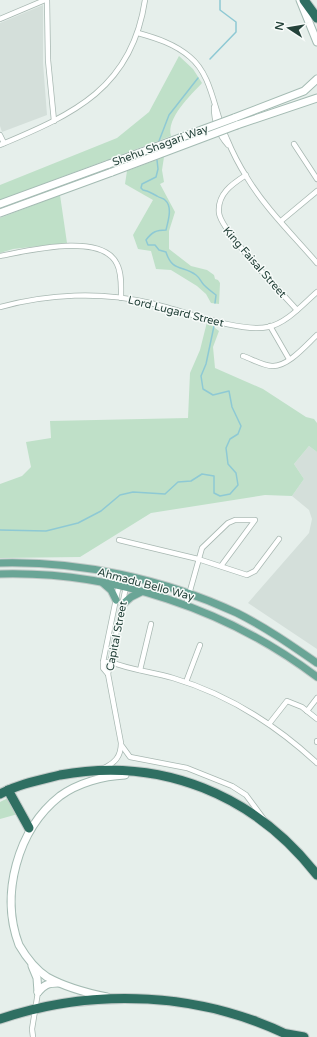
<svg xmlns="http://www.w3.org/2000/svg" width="317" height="1037" font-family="'Varela Round',sans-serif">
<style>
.built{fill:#d4dfda}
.green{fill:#bfe0c8}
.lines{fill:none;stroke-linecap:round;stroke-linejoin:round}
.stream{stroke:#8ec9d4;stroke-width:1.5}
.street-casing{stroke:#a8b8b2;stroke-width:6}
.secondary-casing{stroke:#a4bbb3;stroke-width:9}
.primary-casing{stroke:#c2cac8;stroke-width:9}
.highway-casing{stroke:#c2cac8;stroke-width:11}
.street{stroke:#fff;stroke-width:4.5}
.secondary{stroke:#fff;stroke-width:7}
.primary{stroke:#6aa596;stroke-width:7}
.highway{stroke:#2f6f62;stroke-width:9}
.secondary-bridge-casing{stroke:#a4bbb3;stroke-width:9;stroke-linecap:butt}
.secondary-bridge{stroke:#fff;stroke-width:7}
.labels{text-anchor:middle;stroke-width:3;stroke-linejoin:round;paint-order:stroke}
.street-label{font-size:11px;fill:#24423a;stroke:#f7fbf9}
</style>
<rect width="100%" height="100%" fill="#e6efeb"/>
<g class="built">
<path d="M 43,5 L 43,63 L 47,115 L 2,132 L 0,126 L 0,23 Z"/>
<path d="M 309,446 L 317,452 L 317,649 L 248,603 L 309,533 L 312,519 L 309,510 L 292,496 L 304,479 L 294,464 Z"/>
</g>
<g class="green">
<path d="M 179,56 L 193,69 L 202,83 C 191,95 166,118 171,136 L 0,200 L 0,185 L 117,138 L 149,112 Z"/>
<path d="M 164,157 L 162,170 L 164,182 L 160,184 L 175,212 L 169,231 L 169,249 L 191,266 L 207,270 L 214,275 L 215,279 L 218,280 L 220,283 L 219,304 L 211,303 L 206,294 L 197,286 L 171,270 L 156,269 L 151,251 L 138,249 L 133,235 L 153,200 L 125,184 L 127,171 Z"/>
<path d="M 60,195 L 67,243 L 13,249 L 0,253 L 0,218 Z"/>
<path d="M 207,322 L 219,331 L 213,347 L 215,368 L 263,389 L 306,417 L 314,419 L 317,423 L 317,452 L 309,446 L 294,464 L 304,479 L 292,496 L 265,495 L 151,513 L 80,557 L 0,558 L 0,484 L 22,476 L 31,467 L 26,442 L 51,438 L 50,421 L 188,418 L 190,373 L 200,350 Z"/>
<path d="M 10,797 L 18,814 L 0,819 L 0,802 Z"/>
</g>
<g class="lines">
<g class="stream">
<path d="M 210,59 L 236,32 L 236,22 L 220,10 L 220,0"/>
<path d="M 159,141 L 169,115 L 198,78"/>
<path d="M 157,160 L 158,169 L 156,177 L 142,184 L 141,188 L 143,190 C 149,191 151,193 157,196 C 160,198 163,198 165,200 C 173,207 168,221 166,230 C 156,230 152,232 146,240 L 148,245 L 155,245 L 159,250 L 166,252 C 172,272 183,265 196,275 C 200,278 201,282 204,285 C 208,289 212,292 216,295 L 215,303"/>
<path d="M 0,530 L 46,531 L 78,523 L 101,511 L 120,495 L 133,492 L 165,494 L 178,482 L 191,481 L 202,474 L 214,476 L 214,493 L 220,496 L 230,494 L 238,485 L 236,473 L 228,464 L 226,448 L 230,439 L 238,434 L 241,426 L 232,407 L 229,391 L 213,395 L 203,389 L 201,376 L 206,364 L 214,326"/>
</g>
<defs>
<g id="street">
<path d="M 47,0 L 48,60 L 54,121"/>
<path d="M 0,19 L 45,0"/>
<path d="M 138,33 C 156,38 175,44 190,57 C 213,76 214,113 227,139 C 232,151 239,165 246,176 C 265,208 293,235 317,263"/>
<path d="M 214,107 C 214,122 218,134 228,145"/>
<path d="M 0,135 L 4,143"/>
<path d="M 294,144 L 317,179"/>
<path d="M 0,145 C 74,114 132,88 145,0"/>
<path d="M 246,175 C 232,184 217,194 219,213 C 221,231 281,292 297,310"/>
<path d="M 281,221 L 317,191"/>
<path d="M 0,256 C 27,251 102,232 117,264 C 122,274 121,287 121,298"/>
<path d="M 0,307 C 48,294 101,291 150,303 C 181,310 239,333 268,327 C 287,323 303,304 317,292"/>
<path d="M 270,326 L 289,359"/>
<path d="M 243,356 C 252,359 263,366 272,366 C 288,367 306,345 317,335"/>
<path d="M 119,540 L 198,559 L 247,575 L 255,571 L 279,539"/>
<path d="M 186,605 L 202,548 L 228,523 L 235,520 L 255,520 L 221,566"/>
<path d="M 103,662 L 111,662 C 130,670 153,672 173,678 C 227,694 276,725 317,763"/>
<path d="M 140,670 L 151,624"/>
<path d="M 108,674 L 103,668 L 103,662 L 121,575"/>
<path d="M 186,682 L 200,645"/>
<path d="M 307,711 L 317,698"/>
<path d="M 269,724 L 287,701 L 302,707 L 317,719"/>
<path d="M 317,742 L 317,741"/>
<path d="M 122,746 L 130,757 L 187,768 L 232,786 L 246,795 L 263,818"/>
<path d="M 102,769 C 115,763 121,757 121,743 L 108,674 L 128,577"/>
<path d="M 33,1037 L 32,1029 L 38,992"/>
</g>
<g id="secondary">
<path d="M 300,0 L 317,42"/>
<path d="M 234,118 L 304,91 L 317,79"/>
<path d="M 237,125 L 317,98"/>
<path d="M 0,204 L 109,164"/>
<path d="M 0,213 L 112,172"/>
<path d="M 32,966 L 37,978 L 38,992"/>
<path d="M 38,992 C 44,985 48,983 58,983"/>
<path d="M 107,997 C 87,993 65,987 47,977 C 35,969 26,957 19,945 C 0,895 17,830 60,796 C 78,783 103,776 125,775"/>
</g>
<g id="primary">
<path d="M 0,563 C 80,561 164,579 237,613 C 265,627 291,645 317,663"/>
<path d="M 0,574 C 113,571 227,609 317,677"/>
<path d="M 103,583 L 111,590 L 116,600"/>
<path d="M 123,604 L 131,597 L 141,592"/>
</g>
<g id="highway">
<path d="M 304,0 L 317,18"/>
<path d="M 8,790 L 29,828"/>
<path d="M 0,794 C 19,784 40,780 60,775 C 161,756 255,795 317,875"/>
<path d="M 0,1019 C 95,987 202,992 292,1037"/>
<path d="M 287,1034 L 304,1037"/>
</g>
</defs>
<use href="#street" class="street-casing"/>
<use href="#secondary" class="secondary-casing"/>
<use href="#primary" class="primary-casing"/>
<use href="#highway" class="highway-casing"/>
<use href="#street" class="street"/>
<use href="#secondary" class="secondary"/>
<use href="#primary" class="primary"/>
<use href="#highway" class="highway"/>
<defs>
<g id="secondary-bridge">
<path d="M 109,164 L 234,118"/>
<path d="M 112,172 L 237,125"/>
</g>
</defs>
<use href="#secondary-bridge" class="secondary-bridge-casing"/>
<use href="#secondary-bridge" class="secondary-bridge"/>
</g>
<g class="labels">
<g class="street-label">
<text transform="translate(160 145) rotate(-20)" y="4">Shehu Shagari Way</text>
<text transform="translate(255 262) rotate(49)" y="4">King Faisal Street</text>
<text transform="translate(176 311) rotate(14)" y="4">Lord Lugard Street</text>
<text transform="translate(146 584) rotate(15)" y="4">Ahmadu Bello Way</text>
<text transform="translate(116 636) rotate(-79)" y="4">Capital Street</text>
</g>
</g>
<g transform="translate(289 28) rotate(282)" stroke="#f7fbf9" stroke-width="3" paint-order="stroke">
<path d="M0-3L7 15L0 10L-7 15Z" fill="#24423a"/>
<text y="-6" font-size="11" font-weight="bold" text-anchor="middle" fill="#24423a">N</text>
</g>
</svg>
